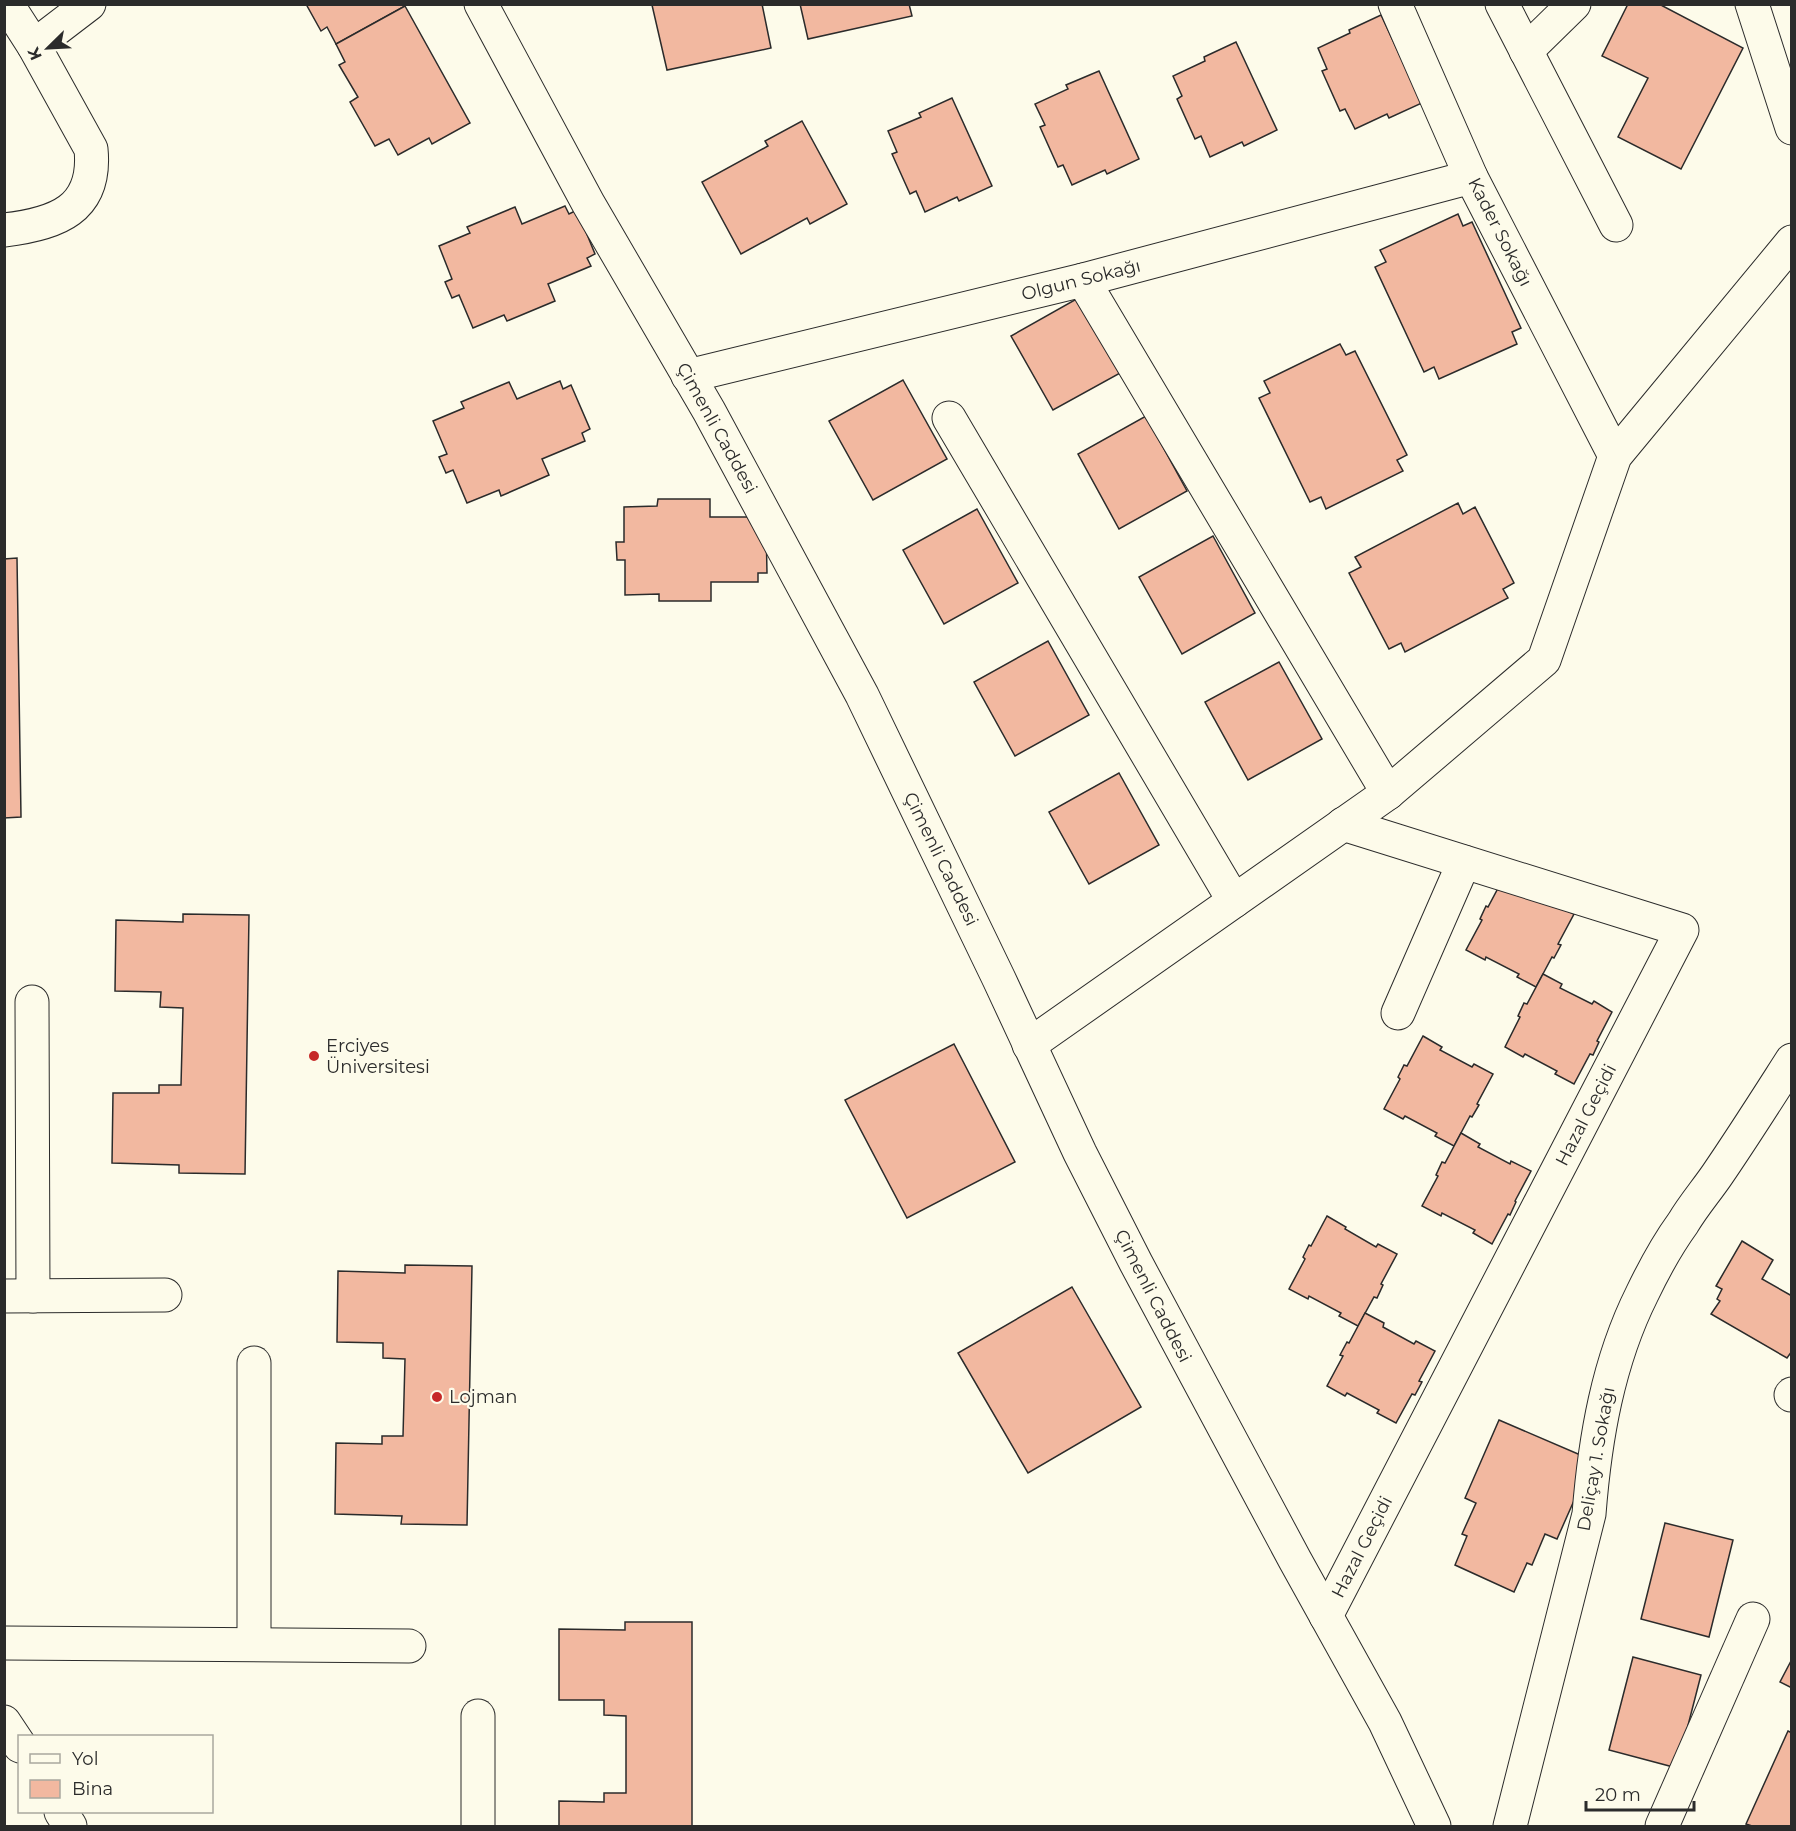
<svg xmlns="http://www.w3.org/2000/svg" width="1796" height="1831" font-family="Montserrat,sans-serif">
<style>
.building{fill:#f2b8a0;stroke:#2b2b2b;stroke-width:1.5}
.lines{fill:none;stroke-linecap:round;stroke-linejoin:round}
.minor-casing{stroke:#2b2b2b;stroke-width:35}
.minor{stroke:#fdfbea;stroke-width:33}
.poi-dot{fill:#c62828;stroke:#fdfbea;stroke-width:2}
.labels{text-anchor:middle;stroke-width:4.5;stroke-linejoin:round;paint-order:stroke}
.street-label{font-size:18px;fill:#2b2b2b;stroke:#fdfbea}
.poi-label{font-size:18px;fill:#2b2b2b;stroke:#fdfbea;text-anchor:start}
</style>
<rect width="100%" height="100%" fill="#fdfbea"/>
<g class="building">
<path d="M 306,4 L 404,4 L 405,6 L 336,44 L 327,27 L 321,31 Z"/>
<path d="M 656,4 L 762,4 L 771,48 L 667,70 L 652,5 Z"/>
<path d="M 800,4 L 909,4 L 912,16 L 808,39 Z"/>
<path d="M 1628,4 L 1659,4 L 1743,48 L 1681,169 L 1618,137 L 1648,78 L 1602,56 Z"/>
<path d="M 405,6 L 470,123 L 432,144 L 429,138 L 398,155 L 389,139 L 375,146 L 350,102 L 358,97 L 339,65 L 345,62 L 336,44 Z"/>
<path d="M 1381,15 L 1422,103 L 1389,118 L 1387,114 L 1355,129 L 1345,109 L 1340,111 L 1322,71 L 1327,69 L 1318,48 L 1350,33 L 1349,30 Z"/>
<path d="M 1236,42 L 1277,130 L 1244,146 L 1242,142 L 1210,157 L 1201,136 L 1195,139 L 1177,99 L 1182,96 L 1173,76 L 1205,61 L 1204,57 Z"/>
<path d="M 1099,71 L 1139,159 L 1107,174 L 1105,170 L 1072,185 L 1063,165 L 1058,167 L 1040,127 L 1045,125 L 1035,104 L 1068,89 L 1066,85 Z"/>
<path d="M 952,98 L 992,186 L 959,201 L 957,197 L 925,212 L 916,191 L 910,194 L 892,154 L 897,152 L 888,131 L 921,117 L 919,113 Z"/>
<path d="M 802,121 L 847,204 L 810,224 L 807,218 L 741,254 L 702,182 L 768,146 L 765,141 Z"/>
<path d="M 565,206 L 569,214 L 577,210 L 595,254 L 587,258 L 591,266 L 548,284 L 555,301 L 507,321 L 504,315 L 473,328 L 459,295 L 452,298 L 445,282 L 452,279 L 439,246 L 470,233 L 467,227 L 515,207 L 522,224 Z"/>
<path d="M 1458,214 L 1463,226 L 1472,222 L 1521,328 L 1512,332 L 1517,344 L 1439,379 L 1434,367 L 1424,372 L 1375,267 L 1386,262 L 1380,250 Z"/>
<path d="M 1080,297 L 1122,372 L 1053,410 L 1011,336 Z"/>
<path d="M 1340,344 L 1346,355 L 1355,351 L 1407,455 L 1397,460 L 1403,471 L 1326,509 L 1321,497 L 1310,502 L 1259,398 L 1270,393 L 1264,381 Z"/>
<path d="M 903,380 L 947,459 L 873,500 L 829,421 Z"/>
<path d="M 560,381 L 563,389 L 571,385 L 590,429 L 582,433 L 585,441 L 542,459 L 549,475 L 501,496 L 499,490 L 467,503 L 453,470 L 446,473 L 439,457 L 447,454 L 433,421 L 464,408 L 461,402 L 509,382 L 517,399 Z"/>
<path d="M 1146,416 L 1187,491 L 1119,529 L 1078,454 Z"/>
<path d="M 658,499 L 710,499 L 710,517 L 757,517 L 766,525 L 767,573 L 758,573 L 758,582 L 711,582 L 711,601 L 659,601 L 659,594 L 625,595 L 625,560 L 617,560 L 616,542 L 624,542 L 624,507 L 657,506 Z"/>
<path d="M 1458,503 L 1463,514 L 1475,507 L 1514,583 L 1503,589 L 1508,598 L 1405,652 L 1401,643 L 1389,649 L 1349,573 L 1361,567 L 1355,557 Z"/>
<path d="M 977,509 L 1018,583 L 944,624 L 903,550 Z"/>
<path d="M 1213,536 L 1255,613 L 1182,654 L 1139,577 Z"/>
<path d="M 17,558 L 21,817 L 4,818 L 4,559 Z"/>
<path d="M 1048,641 L 1089,715 L 1015,756 L 974,682 Z"/>
<path d="M 1279,662 L 1322,739 L 1248,780 L 1205,702 Z"/>
<path d="M 1119,773 L 1159,845 L 1089,884 L 1049,812 Z"/>
<path d="M 1504,877 L 1521,891 L 1554,907 L 1555,905 L 1574,914 L 1558,944 L 1561,945 L 1554,958 L 1552,957 L 1536,987 L 1517,977 L 1519,974 L 1486,957 L 1485,960 L 1466,950 L 1482,920 L 1480,919 L 1486,906 L 1488,907 Z"/>
<path d="M 183,914 L 249,915 L 245,1174 L 179,1173 L 179,1165 L 112,1163 L 113,1093 L 159,1093 L 159,1085 L 181,1085 L 183,1008 L 160,1007 L 161,992 L 115,991 L 116,920 L 183,922 Z"/>
<path d="M 1543,974 L 1562,984 L 1560,988 L 1592,1004 L 1594,1001 L 1612,1012 L 1597,1041 L 1599,1042 L 1593,1055 L 1590,1054 L 1574,1084 L 1555,1074 L 1557,1071 L 1525,1054 L 1523,1057 L 1505,1047 L 1520,1017 L 1518,1016 L 1524,1003 L 1527,1004 Z"/>
<path d="M 1423,1036 L 1442,1047 L 1440,1050 L 1472,1067 L 1474,1064 L 1493,1074 L 1477,1104 L 1479,1105 L 1472,1117 L 1470,1116 L 1454,1146 L 1435,1136 L 1437,1133 L 1405,1116 L 1403,1119 L 1384,1109 L 1400,1079 L 1398,1077 L 1404,1065 L 1407,1066 Z"/>
<path d="M 954,1044 L 1015,1162 L 907,1218 L 845,1100 Z"/>
<path d="M 1461,1133 L 1480,1144 L 1478,1147 L 1510,1164 L 1511,1161 L 1531,1171 L 1515,1201 L 1516,1202 L 1510,1215 L 1508,1214 L 1492,1244 L 1473,1233 L 1475,1230 L 1442,1213 L 1441,1216 L 1422,1206 L 1438,1176 L 1436,1175 L 1442,1162 L 1445,1163 Z"/>
<path d="M 1327,1216 L 1346,1227 L 1345,1229 L 1376,1247 L 1378,1244 L 1397,1254 L 1381,1284 L 1383,1285 L 1377,1298 L 1374,1297 L 1358,1326 L 1339,1316 L 1341,1313 L 1309,1296 L 1308,1299 L 1289,1289 L 1305,1259 L 1303,1257 L 1309,1245 L 1311,1246 Z"/>
<path d="M 1742,1241 L 1773,1260 L 1762,1279 L 1792,1296 L 1792,1351 L 1787,1358 L 1711,1314 L 1720,1301 L 1717,1299 L 1722,1289 L 1716,1286 Z"/>
<path d="M 405,1265 L 472,1266 L 467,1525 L 401,1524 L 402,1516 L 335,1514 L 336,1443 L 382,1444 L 382,1436 L 403,1436 L 405,1359 L 383,1358 L 383,1343 L 337,1342 L 338,1271 L 405,1273 Z"/>
<path d="M 1072,1287 L 1141,1407 L 1028,1473 L 958,1353 Z"/>
<path d="M 1365,1313 L 1384,1323 L 1383,1327 L 1414,1344 L 1416,1341 L 1435,1351 L 1419,1381 L 1422,1382 L 1415,1395 L 1412,1394 L 1396,1423 L 1377,1413 L 1379,1410 L 1347,1393 L 1345,1396 L 1327,1386 L 1343,1356 L 1340,1355 L 1347,1342 L 1349,1343 Z"/>
<path d="M 1499,1420 L 1592,1460 L 1557,1539 L 1545,1534 L 1532,1565 L 1527,1563 L 1514,1592 L 1455,1565 L 1467,1536 L 1462,1534 L 1476,1503 L 1465,1498 Z"/>
<path d="M 1665,1523 L 1733,1540 L 1709,1637 L 1641,1619 Z"/>
<path d="M 625,1622 L 692,1622 L 692,1826 L 559,1826 L 559,1801 L 604,1802 L 604,1793 L 626,1793 L 626,1716 L 604,1715 L 604,1700 L 559,1700 L 559,1629 L 625,1630 Z"/>
<path d="M 1633,1657 L 1701,1675 L 1677,1768 L 1609,1750 Z"/>
<path d="M 1792,1659 L 1792,1688 L 1780,1682 Z"/>
<path d="M 1788,1731 L 1792,1733 L 1792,1826 L 1752,1826 L 1746,1824 Z"/>
</g>
<g class="lines">
<defs>
<g id="minor">
<path d="M 481,4 L 588,203 L 709,411 L 862,695 L 999,979 L 1080,1153 L 1136,1263 L 1295,1560 L 1385,1722 L 1434,1826"/>
<path d="M 1395,4 L 1471,177 L 1615,456"/>
<path d="M 1502,4 L 1616,225"/>
<path d="M 1752,4 L 1792,128"/>
<path d="M 34,46 L 89,4"/>
<path d="M 1526,51 L 1574,4"/>
<path d="M 4,230 C 56,224 97,210 91,149 L 34,46 L 7,4"/>
<path d="M 1083,280 L 1388,793"/>
<path d="M 688,376 L 1083,280 L 1471,177"/>
<path d="M 949,418 L 1234,901"/>
<path d="M 32,1002 L 33,1296"/>
<path d="M 1398,1013 L 1464,862"/>
<path d="M 1029,1045 L 1388,793 L 1544,660 L 1615,456 L 1792,242"/>
<path d="M 4,1296 L 165,1295"/>
<path d="M 1791,1395 L 1792,1394"/>
<path d="M 1326,1616 L 1682,930 L 1343,824"/>
<path d="M 4,1643 L 409,1646"/>
<path d="M 254,1644 L 254,1363"/>
<path d="M 478,1716 L 478,1826"/>
<path d="M 4,1722 L 20,1746"/>
<path d="M 61,1812 L 70,1826"/>
<path d="M 1510,1826 L 1589,1514 C 1595,1438 1608,1362 1642,1294 C 1654,1269 1667,1245 1683,1223 C 1693,1206 1706,1191 1717,1175 C 1743,1137 1767,1099 1792,1060"/>
<path d="M 1662,1826 L 1753,1619"/>
</g>
</defs>
<use href="#minor" class="minor-casing"/>
<use href="#minor" class="minor"/>
</g>
<g class="poi-dot">
<circle cx="314" cy="1056" r="6"/>
<circle cx="437" cy="1397" r="6"/>
</g>
<g class="labels">
<g class="street-label">
<text transform="translate(1500 232) rotate(63)" y="6">Kader Sokağı</text>
<text transform="translate(1081 280) rotate(-14)" y="6">Olgun Sokağı</text>
<text transform="translate(717 428) rotate(61)" y="6">Çimenli Caddesi</text>
<text transform="translate(941 859) rotate(64)" y="6">Çimenli Caddesi</text>
<text transform="translate(1586 1115) rotate(-63)" y="6">Hazal Geçidi</text>
<text transform="translate(1153 1296) rotate(63)" y="6">Çimenli Caddesi</text>
<text transform="translate(1596 1459) rotate(-80)" y="6">Deliçay 1. Sokağı</text>
<text transform="translate(1362 1547) rotate(-63)" y="6">Hazal Geçidi</text>
</g>
<g class="poi-label">
<text x="326" y="1052">Erciyes<tspan x="326" dy="21">Üniversitesi</tspan></text>
<text x="449" y="1403">Lojman</text>
</g>
</g>
<rect width="1796" height="1831" fill="none" stroke="#2b2b2b" stroke-width="12"/>
<rect x="18" y="1735" width="195" height="78" fill="#fdfbea" stroke="#a9a89e" stroke-width="1.5"/>
<rect x="30" y="1754" width="30" height="9" fill="#fdfbea" stroke="#a9a89e" stroke-width="1.5"/>
<text x="72" y="1765" font-size="18" fill="#2b2b2b">Yol</text>
<rect x="30" y="1780" width="30" height="18" fill="#f2b8a0" stroke="#a9a89e" stroke-width="1.5"/>
<text x="72" y="1795" font-size="18" fill="#2b2b2b">Bina</text>
<g transform="translate(48 48) rotate(246)" stroke="#fdfbea" stroke-width="4.5" paint-order="stroke">
<path d="M0-4.5L10 22L0 15L-10 22Z" fill="#2b2b2b"/>
<text y="-9" font-size="16" font-weight="bold" text-anchor="middle" fill="#2b2b2b">K</text>
</g>
<path d="M1586 1801v9h108v-9" fill="none" stroke="#2b2b2b" stroke-width="3"/>
<text x="1595" y="1801" font-size="18" fill="#2b2b2b" stroke="#fdfbea" stroke-width="4.5" paint-order="stroke">20 m</text>
</svg>
